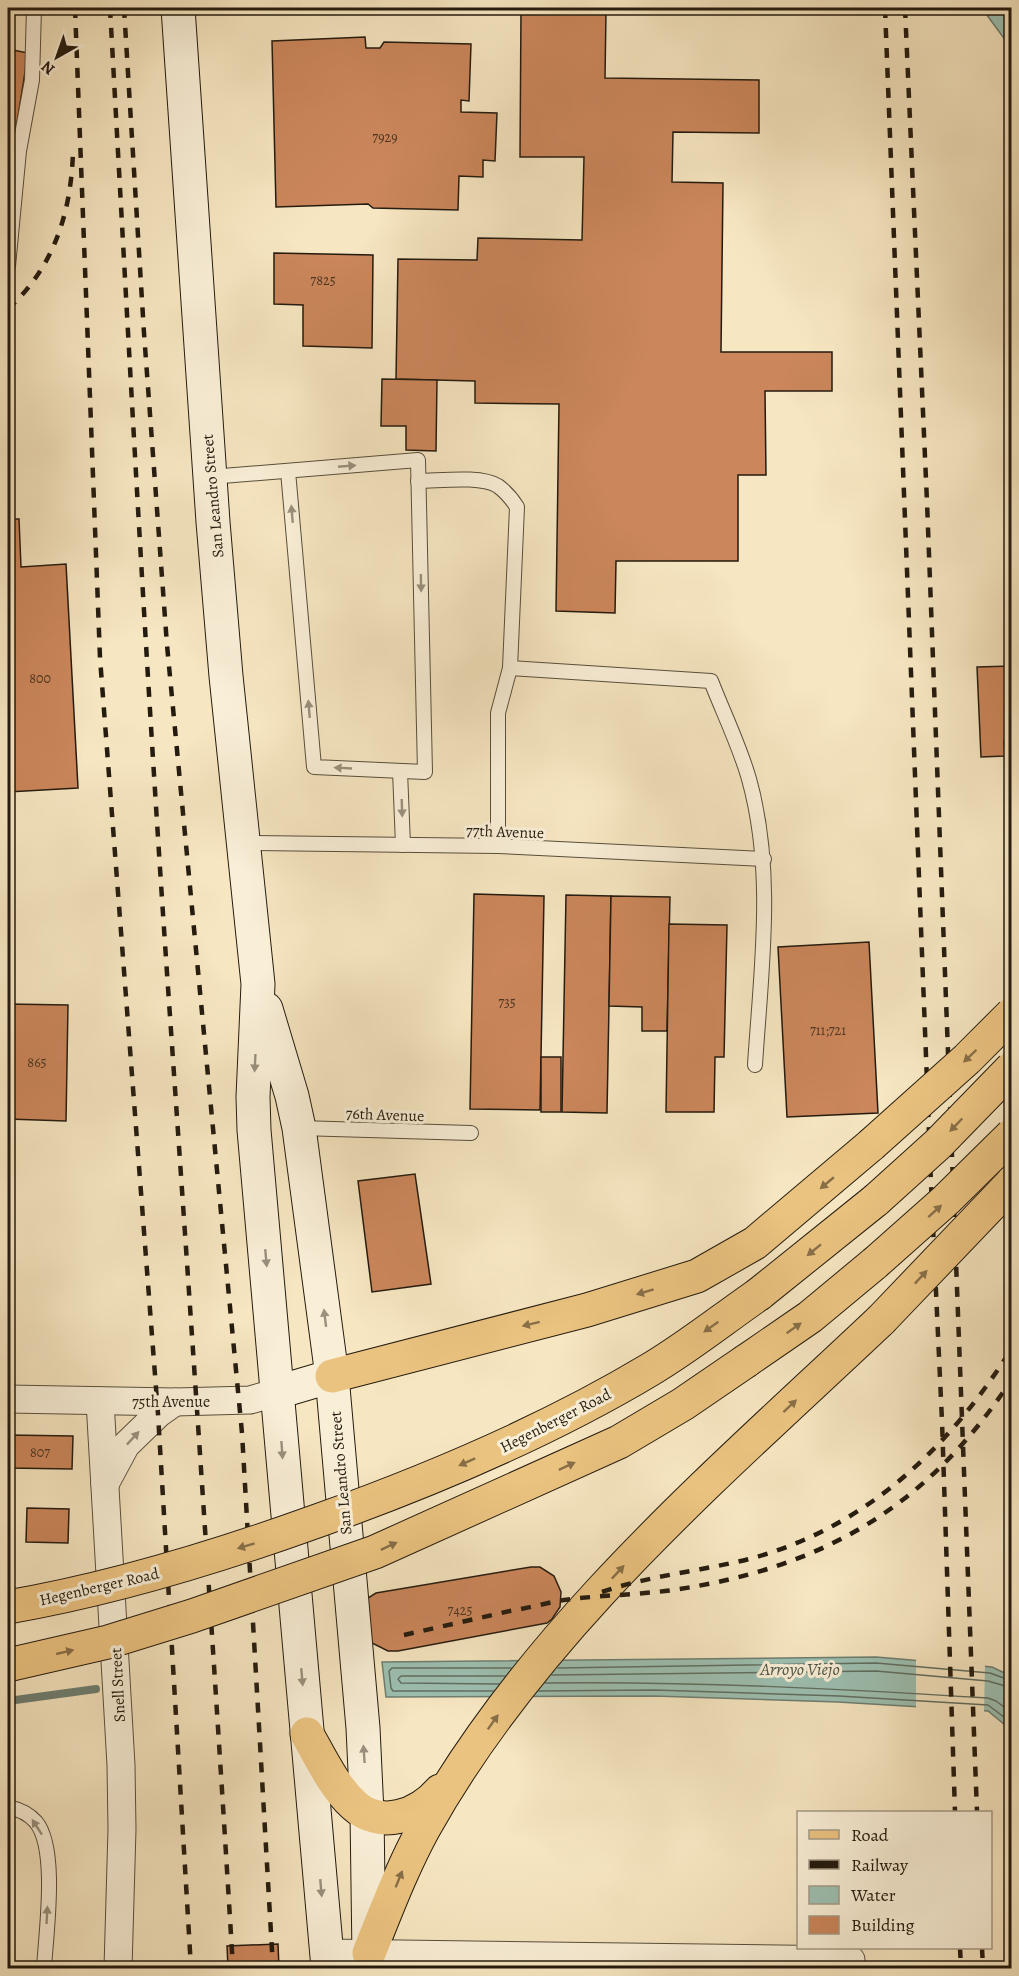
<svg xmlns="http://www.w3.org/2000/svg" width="1019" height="1976" font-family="Alegreya,serif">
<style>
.water{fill:#9dc0b2;stroke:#6d7e71;stroke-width:1.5}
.pier{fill:#f6e6c1}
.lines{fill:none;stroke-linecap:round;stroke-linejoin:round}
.shore{stroke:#606e60;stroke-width:1.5}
.stream{stroke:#6d7e71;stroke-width:8}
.building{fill:#cb865b;stroke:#241b0f;stroke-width:1.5}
.lane-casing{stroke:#584e3c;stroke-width:16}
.street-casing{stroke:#584e3c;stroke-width:29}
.secondary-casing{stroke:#241b0f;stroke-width:35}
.primary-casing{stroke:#241b0f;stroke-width:35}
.lane{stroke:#f9efd7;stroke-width:14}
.street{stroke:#f9efd7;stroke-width:27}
.secondary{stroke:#f9efd7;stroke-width:33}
.primary{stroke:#ebc380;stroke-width:33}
.rail{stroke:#241b0f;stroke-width:4.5;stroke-dasharray:10 10;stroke-linecap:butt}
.primary-bridge-casing{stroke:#241b0f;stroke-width:35;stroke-linecap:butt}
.primary-bridge{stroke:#ebc380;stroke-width:33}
.oneway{fill:#99907d}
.oneway2{fill:#886f48}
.labels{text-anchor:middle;stroke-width:6;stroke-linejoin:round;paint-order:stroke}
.number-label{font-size:14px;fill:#4e3622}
.street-label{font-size:16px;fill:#241b0f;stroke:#f9efd7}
.water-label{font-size:18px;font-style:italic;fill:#4e5548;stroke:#f9efd7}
</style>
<rect width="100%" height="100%" fill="#f6e6c1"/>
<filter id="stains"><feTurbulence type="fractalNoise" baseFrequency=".00333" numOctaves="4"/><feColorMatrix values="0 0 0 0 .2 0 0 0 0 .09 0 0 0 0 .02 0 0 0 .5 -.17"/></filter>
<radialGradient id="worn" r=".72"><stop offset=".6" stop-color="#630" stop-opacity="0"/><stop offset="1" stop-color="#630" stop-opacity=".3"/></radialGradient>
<g class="water">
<path d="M 982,8 L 1011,8 L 1011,48 L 984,11 Z"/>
<path d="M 876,1657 L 992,1667 L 1011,1676 L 1011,1730 L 988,1711 L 838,1702 L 654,1696 L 386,1697 L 382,1662 Z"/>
</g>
<path class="pier" d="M 916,1658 L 985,1664 L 984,1714 L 916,1710 Z"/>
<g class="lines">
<g class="shore">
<path d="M 558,1668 L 876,1663 L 990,1673 L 1012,1681"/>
<path d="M 552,1675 L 876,1671 L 988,1681 L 1012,1688"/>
<path d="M 545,1683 C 693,1681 841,1689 988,1698 L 996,1701 L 1012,1713"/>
<path d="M 499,1684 L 401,1683 L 398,1679 L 401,1676 L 505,1676"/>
<path d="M 493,1691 L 393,1691 L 391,1688 L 389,1671 L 392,1668 L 511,1668"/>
<path d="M 539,1691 L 654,1690 L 839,1696 L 988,1705 L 1012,1723"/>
</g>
<path class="stream" d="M 8,1701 L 96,1689"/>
</g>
<g class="building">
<path d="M 521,11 L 606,12 L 605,78 L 759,80 L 759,133 L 673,132 L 672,182 L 723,183 L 721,352 L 832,352 L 832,391 L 765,391 L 766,475 L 738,475 L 738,561 L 616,561 L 615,613 L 556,611 L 559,404 L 475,403 L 475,381 L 396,379 L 398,259 L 477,260 L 478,238 L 582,240 L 584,157 L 520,157 Z"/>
<path d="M 365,37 L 366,48 L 380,48 L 384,42 L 471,44 L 469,101 L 461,100 L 461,112 L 497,113 L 495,161 L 483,160 L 483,177 L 459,176 L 458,210 L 373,208 L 368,204 L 276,207 L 272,41 Z"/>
<path d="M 8,49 L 28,53 L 8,180 Z"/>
<path d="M 274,253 L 373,255 L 372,348 L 303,346 L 303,305 L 274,304 Z"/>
<path d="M 382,379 L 437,380 L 436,451 L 406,450 L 406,426 L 381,426 Z"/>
<path d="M 8,519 L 19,519 L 21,567 L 66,564 L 78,788 L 8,792 Z"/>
<path d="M 1011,666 L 1012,741 L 1004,741 L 1005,756 L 981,757 L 977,667 Z"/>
<path d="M 474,894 L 544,896 L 540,1110 L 470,1109 Z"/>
<path d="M 566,895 L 611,896 L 607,1113 L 562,1112 Z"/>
<path d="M 611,896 L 670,897 L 667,1031 L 642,1031 L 642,1007 L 609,1006 Z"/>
<path d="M 669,924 L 727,925 L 724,1057 L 715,1057 L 714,1112 L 666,1112 Z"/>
<path d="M 869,942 L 878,1113 L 787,1117 L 778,947 Z"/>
<path d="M 8,1004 L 68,1005 L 66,1121 L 8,1119 Z"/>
<rect x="541" y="1057" width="20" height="55"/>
<path d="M 415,1174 L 431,1284 L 372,1292 L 358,1181 Z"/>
<path d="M 8,1435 L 73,1436 L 72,1469 L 8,1468 Z"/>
<path d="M 27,1508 L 69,1509 L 68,1543 L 26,1542 Z"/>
<path d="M 531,1567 L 540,1567 L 554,1576 L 561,1592 L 560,1607 L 552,1619 L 547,1623 L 398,1651 L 388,1651 L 370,1642 L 363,1607 L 368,1598 L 376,1593 Z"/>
<path d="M 278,1944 L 279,1968 L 228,1968 L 227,1946 Z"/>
</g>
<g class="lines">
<defs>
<g id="lane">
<path d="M 8,266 L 19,151 L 32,80 L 34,8"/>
<path d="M 210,477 L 418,460 L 425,772 L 314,767 L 288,471"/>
<path d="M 418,481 C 439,481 480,475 498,486 C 506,492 512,499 517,507 L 510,668"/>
<path d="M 400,771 L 403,845"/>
<path d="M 244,843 L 498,846 L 764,859"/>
<path d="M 498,846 L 498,713 L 510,668 L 711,681 C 723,712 740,747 749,779 C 775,872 761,970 755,1065"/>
<path d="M 299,1128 L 471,1133"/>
<path d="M 8,1807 C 18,1809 29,1814 36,1822 C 58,1849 46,1933 44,1968"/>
</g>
<g id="street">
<path d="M 8,1399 L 175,1402 L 250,1400 L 278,1392"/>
<path d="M 100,1401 L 121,1765 L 122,1829 L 118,1968"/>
<path d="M 105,1484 L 126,1445 L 158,1414 L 175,1402"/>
<path d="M 327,1953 L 851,1960"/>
</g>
<g id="secondary">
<path d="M 178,8 L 213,522 L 226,676 L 258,984 L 253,1097 L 254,1130 L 328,1968"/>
<path d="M 266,1009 L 292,1096 L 299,1128 L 332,1376 L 363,1728 L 367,1813 L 369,1957"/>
<path d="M 278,1392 L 332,1376"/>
</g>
<g id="primary">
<path d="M 759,1294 L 876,1200"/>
<path d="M 746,1361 L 810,1317 L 875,1263"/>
<path d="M 332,1376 L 587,1310 L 697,1276 L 755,1243 L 871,1145"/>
<path d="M 307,1734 C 320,1757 334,1787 354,1805 C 381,1830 419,1815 440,1791"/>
<path d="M 369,1953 C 386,1911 402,1868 424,1828 C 535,1629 717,1475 881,1320"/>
</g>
</defs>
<use href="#lane" class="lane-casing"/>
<use href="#street" class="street-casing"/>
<use href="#secondary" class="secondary-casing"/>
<use href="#primary" class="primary-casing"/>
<use href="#lane" class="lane"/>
<use href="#street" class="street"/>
<use href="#secondary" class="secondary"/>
<use href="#primary" class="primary"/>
<g class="rail">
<path d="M 75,8 L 100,658 L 158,1414 L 191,1968"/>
<path d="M 110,8 C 128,330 145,652 167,973 C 190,1305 213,1637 233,1968"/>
<path d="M 124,8 L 144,333 L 167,645 L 242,1433 L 273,1968"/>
<path d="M 885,8 L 931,1184 L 942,1421 L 955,1812"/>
<path d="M 905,8 L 927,502 L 977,1812"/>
<path d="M 8,309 C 54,267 71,213 73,152"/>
<path d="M 602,1592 C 651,1575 703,1571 753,1558 C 868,1526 950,1447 1012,1348"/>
<path d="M 404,1635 C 439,1627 475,1619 510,1611 C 528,1608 546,1603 564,1600 C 600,1595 637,1595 673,1590 C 823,1568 928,1507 1012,1379"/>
<path d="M 960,1948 L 961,1968"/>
<path d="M 982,1948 L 983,1968"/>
</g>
<defs>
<g id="primary-bridge">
<path d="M 871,1145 L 967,1059 L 1012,1014"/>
<path d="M 876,1200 L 938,1144 L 1012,1068"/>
<path d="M 875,1263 L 946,1200 L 1012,1135"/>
<path d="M 881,1320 L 1012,1183"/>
<path d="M 8,1607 C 113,1589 217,1557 317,1521 C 432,1480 546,1432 651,1369 C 688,1347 723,1319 759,1294"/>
<path d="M 8,1665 L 108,1642 L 192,1616 L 375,1552 L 619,1442 L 683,1404 L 746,1361"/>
</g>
</defs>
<use href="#primary-bridge" class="primary-bridge-casing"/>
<use href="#primary-bridge" class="primary-bridge"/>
</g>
<defs><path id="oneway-solid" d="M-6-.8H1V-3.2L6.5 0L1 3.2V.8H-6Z" transform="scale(1.5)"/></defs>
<g class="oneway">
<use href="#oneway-solid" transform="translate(347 466) rotate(-5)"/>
<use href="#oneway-solid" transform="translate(292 514) rotate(-95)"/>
<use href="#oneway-solid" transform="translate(421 583) rotate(89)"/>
<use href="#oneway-solid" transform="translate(309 709) rotate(-95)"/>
<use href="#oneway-solid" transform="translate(343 768) rotate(-177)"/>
<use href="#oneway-solid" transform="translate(402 808) rotate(88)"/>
<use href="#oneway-solid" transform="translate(255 1063) rotate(93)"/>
<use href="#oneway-solid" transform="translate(266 1258) rotate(85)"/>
<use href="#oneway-solid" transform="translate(325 1318) rotate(-97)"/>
<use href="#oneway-solid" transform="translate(133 1438) rotate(-47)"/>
<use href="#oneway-solid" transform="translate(282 1450) rotate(86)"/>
<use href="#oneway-solid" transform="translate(302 1677) rotate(85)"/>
<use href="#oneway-solid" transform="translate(364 1754) rotate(-94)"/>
<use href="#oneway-solid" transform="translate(37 1827) rotate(-123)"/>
<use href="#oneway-solid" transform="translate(321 1888) rotate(85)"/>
<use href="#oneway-solid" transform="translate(47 1915) rotate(-87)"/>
</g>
<g class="oneway2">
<use href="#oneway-solid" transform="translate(970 1056) rotate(136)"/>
<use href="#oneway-solid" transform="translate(956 1125) rotate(134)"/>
<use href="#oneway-solid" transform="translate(827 1183) rotate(140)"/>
<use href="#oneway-solid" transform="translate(935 1211) rotate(-42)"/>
<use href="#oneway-solid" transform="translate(814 1250) rotate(141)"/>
<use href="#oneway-solid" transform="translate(921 1277) rotate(-47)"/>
<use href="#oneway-solid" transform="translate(645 1292) rotate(163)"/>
<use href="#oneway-solid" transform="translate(531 1324) rotate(166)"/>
<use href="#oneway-solid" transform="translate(711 1327) rotate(145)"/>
<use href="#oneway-solid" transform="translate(794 1328) rotate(-35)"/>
<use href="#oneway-solid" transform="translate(790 1406) rotate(-43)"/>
<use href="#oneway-solid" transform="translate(467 1462) rotate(156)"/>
<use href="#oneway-solid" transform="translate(567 1466) rotate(-25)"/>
<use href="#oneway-solid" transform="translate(246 1546) rotate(163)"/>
<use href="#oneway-solid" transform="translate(389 1546) rotate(-25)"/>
<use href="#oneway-solid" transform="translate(618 1572) rotate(-47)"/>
<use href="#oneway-solid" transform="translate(65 1652) rotate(-13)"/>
<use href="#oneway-solid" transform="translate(493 1722) rotate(-55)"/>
<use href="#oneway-solid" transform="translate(399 1879) rotate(-68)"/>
</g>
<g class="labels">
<g class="number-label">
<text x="385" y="142">7929</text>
<text x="323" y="285">7825</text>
<text x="40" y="683">800</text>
<text x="507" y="1007">735</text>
<text x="828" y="1035">711;721</text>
<text x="37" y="1067">865</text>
<text x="40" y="1457">807</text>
<text x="460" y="1615">7425</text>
</g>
<g class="street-label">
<text transform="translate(212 496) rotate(-95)" y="6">San Leandro Street</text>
<text transform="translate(505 831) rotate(2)" y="6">77th Avenue</text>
<text transform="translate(385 1114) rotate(2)" y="6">76th Avenue</text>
<text x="171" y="1407">75th Avenue</text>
<text transform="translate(555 1420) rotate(-27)" y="6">Hegenberger Road</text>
<text transform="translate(340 1473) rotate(-95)" y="6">San Leandro Street</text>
<text transform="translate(99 1586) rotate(-13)" y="6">Hegenberger Road</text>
<text transform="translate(117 1685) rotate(-93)" y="6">Snell Street</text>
</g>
<g class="water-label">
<text x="800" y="1675">Arroyo Viejo</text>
</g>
</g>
<rect width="1019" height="1976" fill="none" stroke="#f6e6c1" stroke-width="30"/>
<rect x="9" y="9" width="1001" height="1958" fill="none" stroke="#241b0f" stroke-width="3"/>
<rect x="15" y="15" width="989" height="1946" fill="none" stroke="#241b0f" stroke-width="1.5"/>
<rect x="797" y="1811" width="195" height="138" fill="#f9efd7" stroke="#a49a87" stroke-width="1.5"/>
<rect x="809" y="1830" width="30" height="9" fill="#ebc380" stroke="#a49a87" stroke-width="1.5"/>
<text x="851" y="1841" font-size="18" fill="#241b0f">Road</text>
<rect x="809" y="1860" width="30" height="9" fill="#241b0f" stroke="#a49a87" stroke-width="1.5"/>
<text x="851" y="1871" font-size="18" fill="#241b0f">Railway</text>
<rect x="809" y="1886" width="30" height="18" fill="#9dc0b2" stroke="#a49a87" stroke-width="1.5"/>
<text x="851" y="1901" font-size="18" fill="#241b0f">Water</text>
<rect x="809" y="1916" width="30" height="18" fill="#cb865b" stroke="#a49a87" stroke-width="1.5"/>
<text x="851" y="1931" font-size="18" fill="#241b0f">Building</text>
<g transform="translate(57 57) rotate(220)" stroke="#f9efd7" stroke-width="4.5" paint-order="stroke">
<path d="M0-4.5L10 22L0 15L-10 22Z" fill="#241b0f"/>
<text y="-9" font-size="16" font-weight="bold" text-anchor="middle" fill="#241b0f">N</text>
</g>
<rect width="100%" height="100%" filter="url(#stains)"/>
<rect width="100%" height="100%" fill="url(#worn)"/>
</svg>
